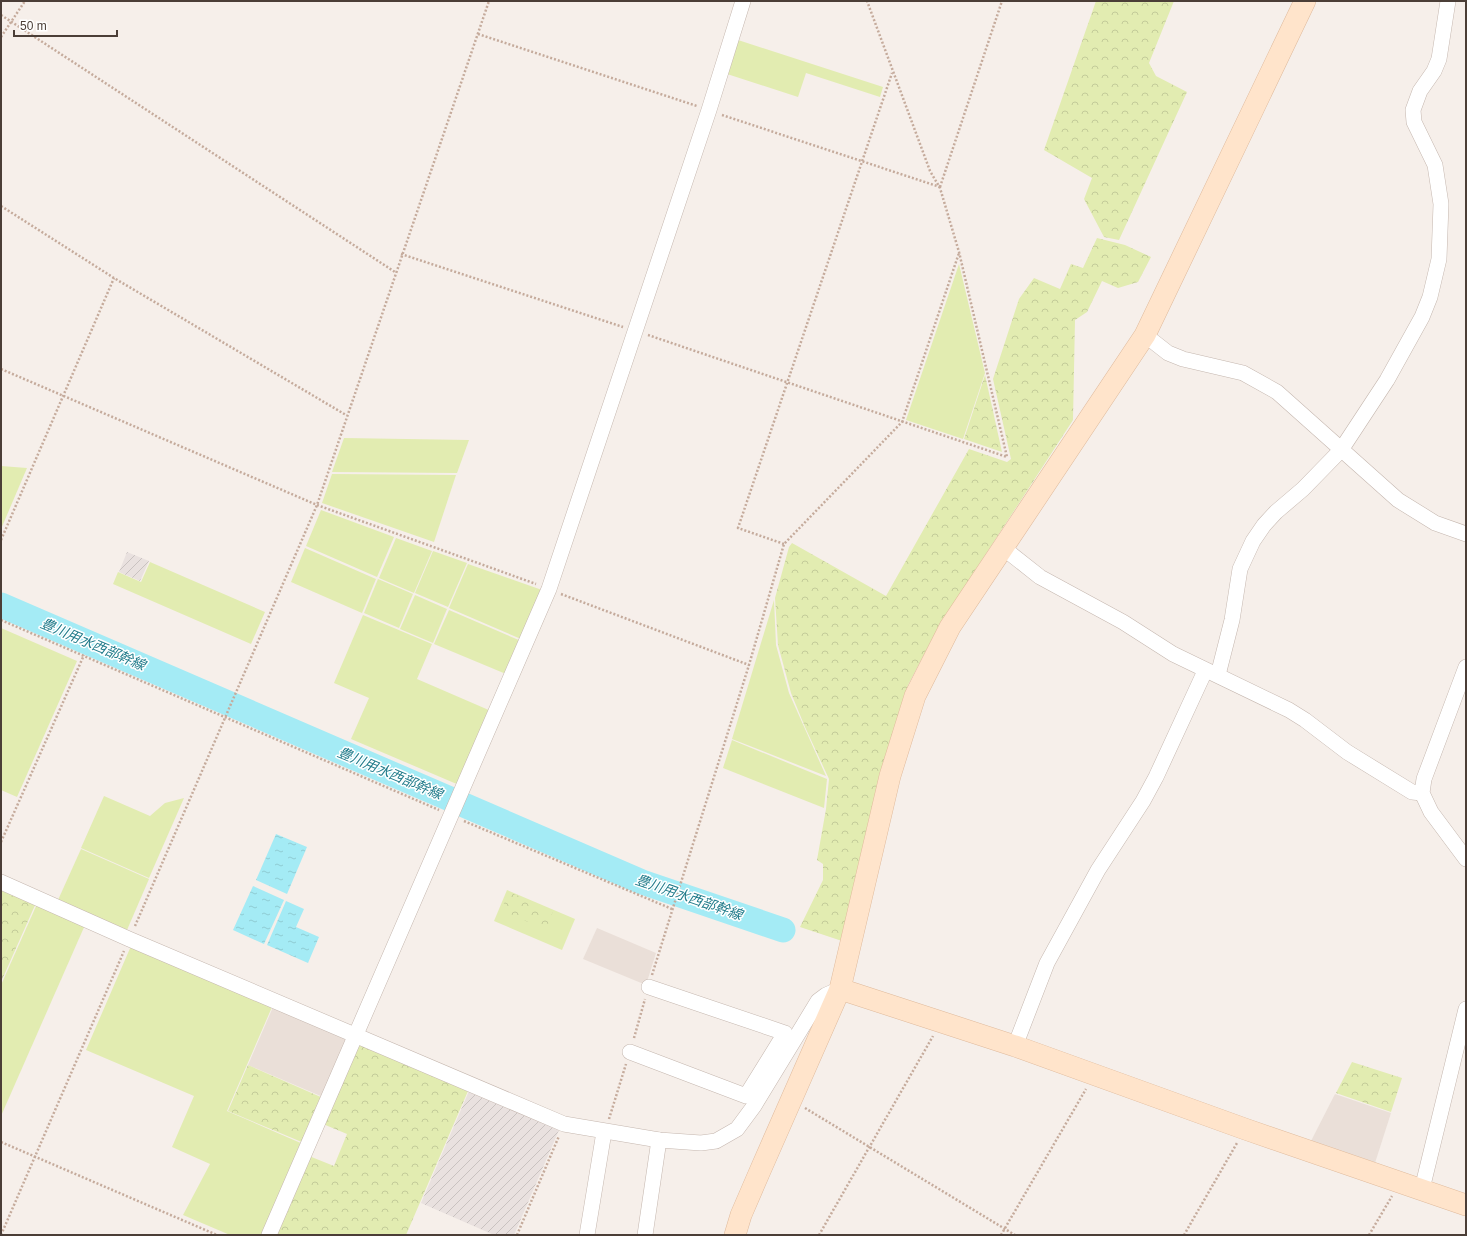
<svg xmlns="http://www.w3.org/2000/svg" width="1467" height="1236" font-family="Arial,'Noto Sans JP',sans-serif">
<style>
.residential{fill:#eadfd8}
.industrial{fill:url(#industrial-furrows)}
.grass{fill:#e2ecb1}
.forest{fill:url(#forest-crowns)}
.water{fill:url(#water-ripples)}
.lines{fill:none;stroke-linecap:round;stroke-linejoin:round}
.river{stroke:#a4ebf5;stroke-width:25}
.street-casing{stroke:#c5b7af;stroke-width:16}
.secondary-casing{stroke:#dfba9c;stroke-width:22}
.path{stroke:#c5ab9c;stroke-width:2.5;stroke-dasharray:2 2;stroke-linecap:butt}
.street{stroke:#fff;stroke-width:15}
.secondary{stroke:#ffe4cb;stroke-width:21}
.labels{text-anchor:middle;stroke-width:3;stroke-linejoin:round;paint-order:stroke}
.water-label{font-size:14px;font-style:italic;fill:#217c8b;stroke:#fff}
</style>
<defs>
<pattern id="industrial-furrows" width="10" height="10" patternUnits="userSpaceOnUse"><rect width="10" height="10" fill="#e9e1df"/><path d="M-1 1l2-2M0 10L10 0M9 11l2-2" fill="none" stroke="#c9c2c0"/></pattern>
<pattern id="forest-crowns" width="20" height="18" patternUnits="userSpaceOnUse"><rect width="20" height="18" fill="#e2ecb1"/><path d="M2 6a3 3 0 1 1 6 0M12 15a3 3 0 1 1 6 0" fill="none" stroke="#c3cb99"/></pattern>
<pattern id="water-ripples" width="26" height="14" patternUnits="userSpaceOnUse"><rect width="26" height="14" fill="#a4ebf5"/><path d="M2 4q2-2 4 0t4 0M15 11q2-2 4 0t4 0" fill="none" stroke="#8fcbd3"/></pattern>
</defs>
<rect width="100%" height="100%" fill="#f6efea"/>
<g class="residential">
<path d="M 597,928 L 656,953 L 646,985 L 583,959 Z"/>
<path d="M 273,1007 L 348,1040 L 323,1097 L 248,1065 Z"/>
<path d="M 1335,1094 L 1391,1113 L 1375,1163 L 1311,1141 Z"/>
</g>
<g class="industrial">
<path d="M 127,552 L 149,561 L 140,581 L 119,572 Z"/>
<path d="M 469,1091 L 559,1130 L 514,1235 L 494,1235 L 421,1203 Z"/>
</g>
<g class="grass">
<path d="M 735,39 L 883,87 L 880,97 L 806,73 L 798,97 L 724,73 Z"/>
<path d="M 959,264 L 985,373 L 963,439 L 906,420 Z"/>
<path d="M 344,438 L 469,440 L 457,473 L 332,472 Z"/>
<path d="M 1,466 L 27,468 L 1,529 Z"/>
<path d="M 332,474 L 456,475 L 434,542 L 322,503 Z"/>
<path d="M 321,510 L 394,537 L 377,577 L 306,546 Z"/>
<path d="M 396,538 L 432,551 L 414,593 L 379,578 Z"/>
<path d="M 305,548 L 376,579 L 362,613 L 291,582 Z"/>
<path d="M 433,551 L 467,563 L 448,607 L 415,593 Z"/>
<path d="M 150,562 L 265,612 L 251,644 L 113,584 L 118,572 L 141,582 Z"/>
<path d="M 468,564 L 542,590 L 521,639 L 449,608 Z"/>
<path d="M 378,579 L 413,594 L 399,628 L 364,613 Z"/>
<path d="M 415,595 L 447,609 L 433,643 L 400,629 Z"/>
<path d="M 774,600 L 776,645 L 789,693 L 826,776 L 732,739 Z"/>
<path d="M 449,610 L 521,641 L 506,674 L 434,644 Z"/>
<path d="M 363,615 L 432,644 L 417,679 L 491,711 L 459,785 L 351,739 L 369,698 L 334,683 Z"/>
<path d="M 1,628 L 77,661 L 17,797 L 1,790 Z"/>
<path d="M 732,740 L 827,779 L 824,808 L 723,768 Z"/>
<path d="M 104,796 L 150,816 L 165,803 L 184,798 L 149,878 L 81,848 Z"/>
<path d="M 81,849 L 149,879 L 127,930 L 58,900 Z"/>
<path d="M 507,890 L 575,919 L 562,950 L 494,921 Z"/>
<path d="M 37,904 L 85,925 L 1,1116 L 1,985 Z"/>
<path d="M 131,946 L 272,1007 L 227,1111 L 303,1144 L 264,1235 L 230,1235 L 183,1215 L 210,1164 L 172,1147 L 194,1096 L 86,1050 Z"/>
</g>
<g class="forest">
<path d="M 1096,1 L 1174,1 L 1149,63 L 1156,76 L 1187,92 L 1119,240 L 1104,237 L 1084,199 L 1092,178 L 1044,150 Z"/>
<path d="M 1097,238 L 1125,245 L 1151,257 L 1138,282 L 1118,288 L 1102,281 L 1087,312 L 1075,320 L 1073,420 L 939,626 L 908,685 L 888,748 L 842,941 L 800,927 L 823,880 L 823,864 L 817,860 L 826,809 L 829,779 L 805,727 L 791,693 L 778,645 L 775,598 L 789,547 L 792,543 L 886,596 L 969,449 L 1007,462 L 1011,459 L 993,379 L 1019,299 L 1034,278 L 1060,289 L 1071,264 L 1083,268 Z"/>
<path d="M 985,375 L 1002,452 L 964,439 Z"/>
<path d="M 1,888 L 36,903 L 1,982 Z"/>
<path d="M 509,892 L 553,911 L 546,930 L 501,910 Z"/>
<path d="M 358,1044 L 468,1091 L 406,1235 L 275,1235 L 309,1156 L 334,1166 L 347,1134 L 323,1124 Z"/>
<path d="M 1352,1062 L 1402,1078 L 1391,1112 L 1336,1093 Z"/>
<path d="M 248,1065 L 323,1098 L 304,1143 L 228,1111 Z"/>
</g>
<g class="water">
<path d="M 276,834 L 307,847 L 287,894 L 256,880 Z"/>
<path d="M 253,886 L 284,900 L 264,944 L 233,930 Z"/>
<path d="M 286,901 L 304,909 L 296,927 L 319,937 L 308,963 L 267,945 Z"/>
</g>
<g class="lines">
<path class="river" d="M 1,605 L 642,882 L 783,930"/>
<defs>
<g id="street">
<path d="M 1145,335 L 1168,353 L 1183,359 L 1243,373 L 1277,392 L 1398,500 L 1435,523 L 1466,534"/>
<path d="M 1002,547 L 1040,577 L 1123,622 L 1173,654 L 1289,710 L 1305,720 L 1347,752 L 1412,792 L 1422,793"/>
<path d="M 1466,667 L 1424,779 L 1422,793 L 1431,812 L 1466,859"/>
<path d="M 1218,675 L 1232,620 L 1240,569 L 1253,541 L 1264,525 L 1276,512 L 1303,489 L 1341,450 L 1387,380 L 1422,317 L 1430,297 L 1439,259 L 1441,204 L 1435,165 L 1414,122 L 1413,110 L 1420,91 L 1434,71 L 1439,59 L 1448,1"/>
<path d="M 1,882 L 129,939 L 564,1124 L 659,1140 L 701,1143 L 716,1141 L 737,1129 L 754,1106 L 818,1001 L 826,995 L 840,989"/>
<path d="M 1015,1046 L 1047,963 L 1098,870 L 1143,801 L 1156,777 L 1205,671"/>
<path d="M 630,1052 L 746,1096 L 785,1033 L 649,987"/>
<path d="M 1422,1189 L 1466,1009"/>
<path d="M 269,1235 L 549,589 L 709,110 L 743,1"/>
<path d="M 587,1235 L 604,1132"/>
<path d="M 645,1235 L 659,1140"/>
</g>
<g id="secondary">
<path d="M 840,989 L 1015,1046 L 1245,1129 L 1466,1205"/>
<path d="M 735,1235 L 741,1215 L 760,1171 L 840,989 L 890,776 L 915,696 L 950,627 L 1145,335 L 1305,1"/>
</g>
</defs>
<use href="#street" class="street-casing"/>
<use href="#secondary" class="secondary-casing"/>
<g class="path">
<path d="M 1,15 L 395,272"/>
<path d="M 478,34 L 697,106"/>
<path d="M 1,37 L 25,1"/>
<path d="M 722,115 L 940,187"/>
<path d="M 940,187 L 1002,1"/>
<path d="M 1,206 L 114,278 L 346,415"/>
<path d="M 401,254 L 623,327"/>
<path d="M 648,335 L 1007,457 L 959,252 L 940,188 L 930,171 L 867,1"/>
<path d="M 1,369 L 317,505 L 536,584"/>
<path d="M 1,540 L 114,278"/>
<path d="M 784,544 L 738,528 L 892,73"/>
<path d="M 561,594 L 749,665"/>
<path d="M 1,620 L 439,810"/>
<path d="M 464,821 L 672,909"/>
<path d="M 1,842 L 84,655"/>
<path d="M 135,926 L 317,505 L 489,1"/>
<path d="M 652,975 L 749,665 L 784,544 L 902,422 L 959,253"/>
<path d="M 634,1038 L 645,999"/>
<path d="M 805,1108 L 1015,1235"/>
<path d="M 609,1119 L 626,1064"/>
<path d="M 1,1142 L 217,1235"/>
<path d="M 1,1235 L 124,951"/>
<path d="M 517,1235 L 559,1136"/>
<path d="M 819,1235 L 933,1036"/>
<path d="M 1001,1235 L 1086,1089"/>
<path d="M 1184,1235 L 1237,1143"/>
<path d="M 1369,1235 L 1392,1196"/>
</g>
<use href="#street" class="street"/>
<use href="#secondary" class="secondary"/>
</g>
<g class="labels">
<g class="water-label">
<text transform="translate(93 644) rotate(23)" y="5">豊川用水西部幹線</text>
<text transform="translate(390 773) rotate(23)" y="5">豊川用水西部幹線</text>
<text transform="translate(689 897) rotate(19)" y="5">豊川用水西部幹線</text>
</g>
</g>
<rect width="1467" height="1236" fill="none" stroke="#4b3e37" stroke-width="4"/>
<path d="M14 30v6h103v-6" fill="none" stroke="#4b3e37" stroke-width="2"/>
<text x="20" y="30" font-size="12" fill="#4b3e37" stroke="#ffffff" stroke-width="3" paint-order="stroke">50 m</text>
</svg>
